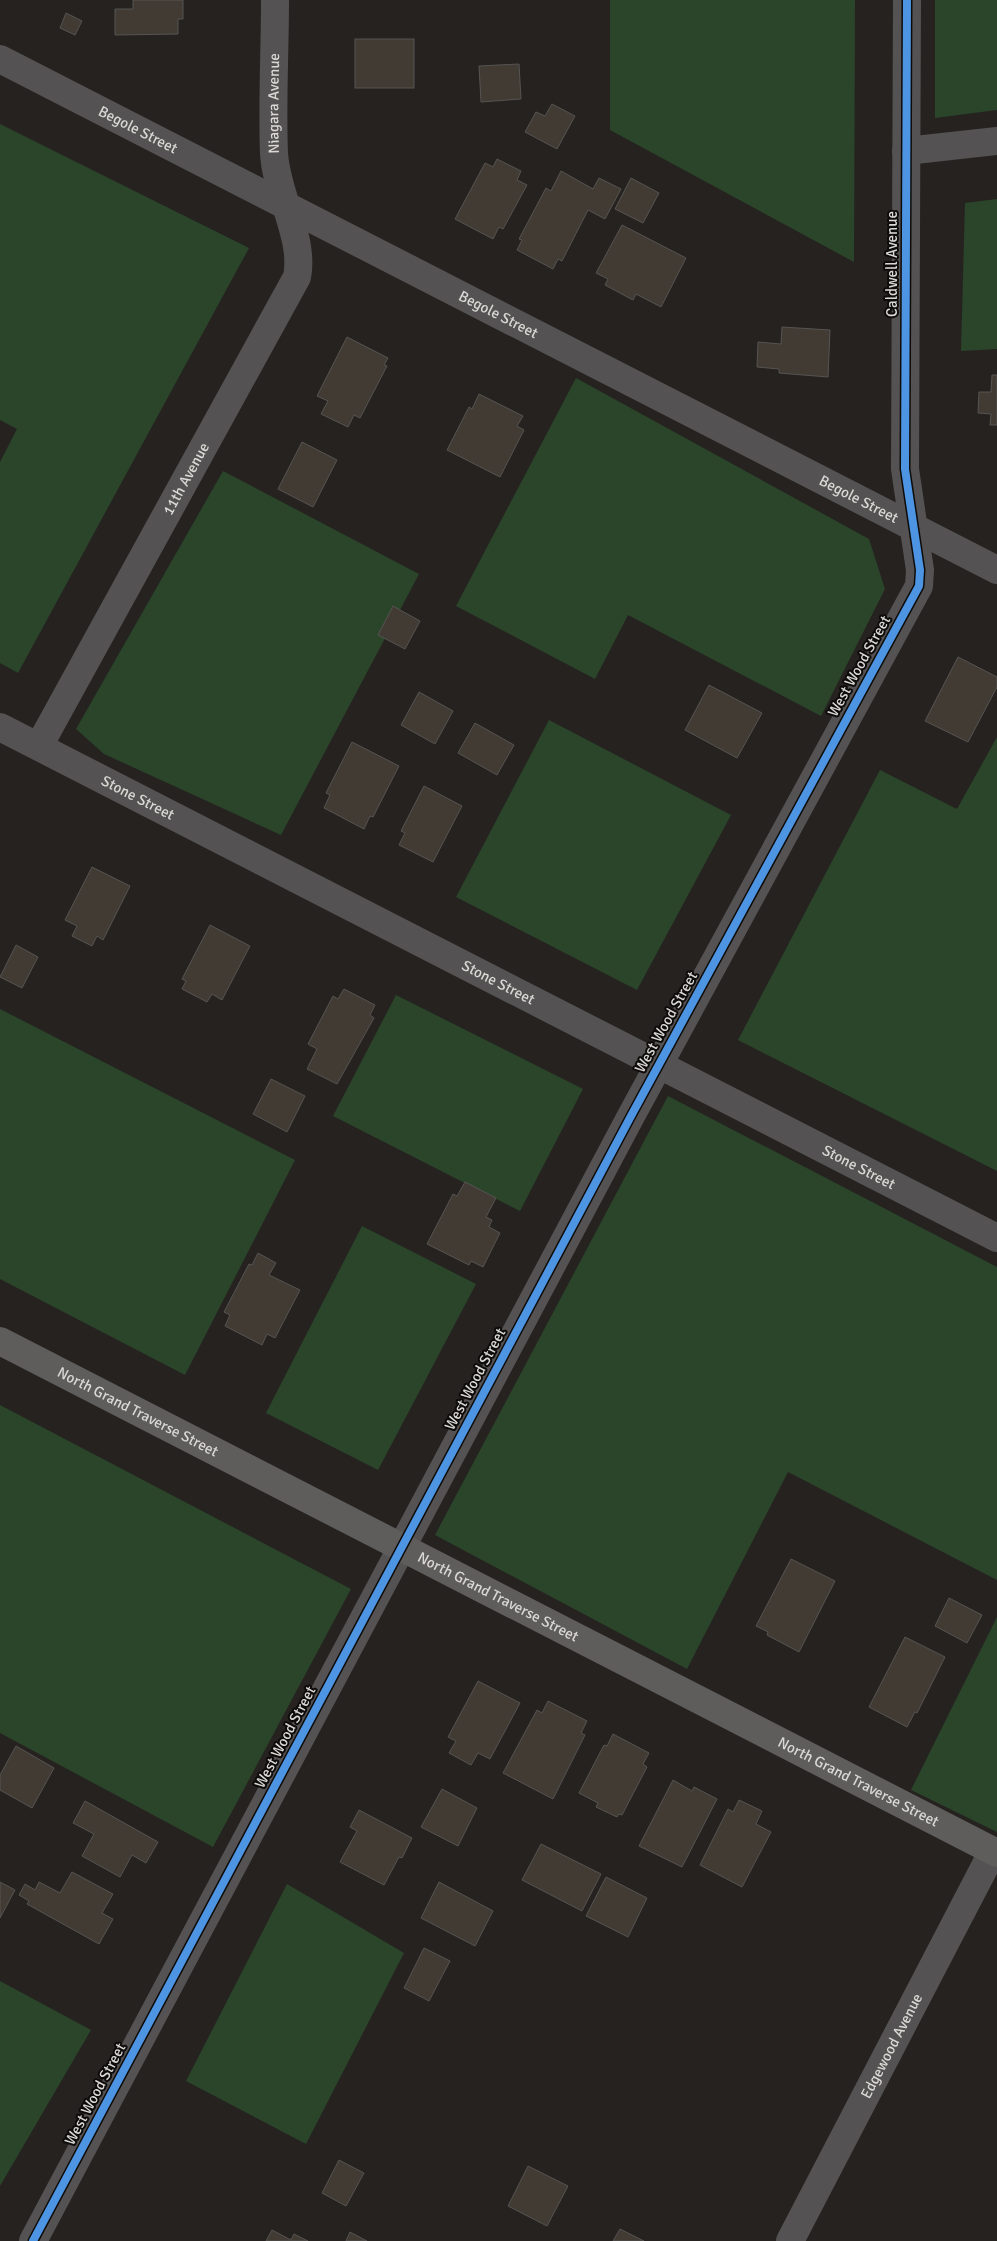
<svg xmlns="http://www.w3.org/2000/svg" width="997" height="2241" font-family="Signika,sans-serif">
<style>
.green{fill:#2b452a}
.building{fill:#413b34;stroke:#565452}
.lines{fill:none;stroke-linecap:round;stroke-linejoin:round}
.street{stroke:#545252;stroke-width:28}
.secondary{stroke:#5f5d5c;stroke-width:28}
.cycleway-casing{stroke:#0e0c0a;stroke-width:11}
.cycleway{stroke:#4d94e3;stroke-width:8}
.labels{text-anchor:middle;stroke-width:4;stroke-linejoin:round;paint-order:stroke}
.street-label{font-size:15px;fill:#dad8d5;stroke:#0e0c0a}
</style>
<rect width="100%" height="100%" fill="#252220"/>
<g class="green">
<path d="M 610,0 L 855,0 L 854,262 L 610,130 Z"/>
<path d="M 935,0 L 997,0 L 997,110 L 935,118 Z"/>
<path d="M 0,124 L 249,248 L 18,673 L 0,663 L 0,462 L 17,429 L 0,420 Z"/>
<path d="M 997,199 L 997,349 L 961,351 L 965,203 Z"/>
<path d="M 576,378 L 869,539 L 885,589 L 821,716 L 628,615 L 595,679 L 456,606 Z"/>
<path d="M 223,471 L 419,574 L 281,835 L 104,754 L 76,729 Z"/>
<path d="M 549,720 L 731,815 L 637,990 L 456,897 Z"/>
<path d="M 997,737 L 997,1171 L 738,1040 L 880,770 L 957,809 Z"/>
<path d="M 396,995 L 583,1089 L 520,1211 L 333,1116 Z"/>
<path d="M 0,1009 L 295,1160 L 185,1375 L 0,1279 Z"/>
<path d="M 668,1096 L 997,1267 L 997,1580 L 788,1472 L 687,1669 L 435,1535 Z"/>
<path d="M 362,1226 L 476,1284 L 378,1470 L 266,1413 Z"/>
<path d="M 0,1405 L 351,1589 L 213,1847 L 0,1733 Z"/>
<path d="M 997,1617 L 997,1832 L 911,1790 Z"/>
<path d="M 287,1884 L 404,1953 L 306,2144 L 186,2081 Z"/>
<path d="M 0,1981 L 91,2030 L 0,2186 Z"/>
</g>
<g class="building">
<path d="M 133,0 L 183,0 L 183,19 L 178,19 L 178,34 L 115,35 L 115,9 L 133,9 Z"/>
<path d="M 66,13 L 82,21 L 75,35 L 60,28 Z"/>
<rect x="355" y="39" width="59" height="49"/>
<path d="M 519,64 L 521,99 L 481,102 L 479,66 Z"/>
<path d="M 552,104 L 575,116 L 557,149 L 525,132 L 536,112 L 545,116 Z"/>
<path d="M 497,159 L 521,171 L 517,180 L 527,185 L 503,229 L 499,227 L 493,239 L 455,219 L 485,163 L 493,167 Z"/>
<path d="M 561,171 L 593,189 L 599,178 L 621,189 L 605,219 L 588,210 L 562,261 L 558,259 L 553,269 L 517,250 L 522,240 L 519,239 L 546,188 L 551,191 Z"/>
<path d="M 631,178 L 659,193 L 643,223 L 615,209 Z"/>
<path d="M 622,225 L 686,258 L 661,307 L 636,294 L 633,300 L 605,285 L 608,279 L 596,273 Z"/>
<path d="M 782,327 L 830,330 L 828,377 L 779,373 L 779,369 L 757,367 L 758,342 L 781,344 Z"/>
<path d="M 347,337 L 388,358 L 384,365 L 387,366 L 360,418 L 354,415 L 348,427 L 321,414 L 328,401 L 317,396 Z"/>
<path d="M 992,375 L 997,375 L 997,425 L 990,425 L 991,414 L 978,413 L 979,392 L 991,392 Z"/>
<path d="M 479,394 L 523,416 L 517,426 L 524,430 L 500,477 L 447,450 L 469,407 L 472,409 Z"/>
<path d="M 302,442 L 337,460 L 313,507 L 278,489 Z"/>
<path d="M 393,606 L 420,621 L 405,649 L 378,635 Z"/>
<path d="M 958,657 L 997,677 L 997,687 L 968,742 L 925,721 Z"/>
<path d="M 709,685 L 762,713 L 737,758 L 685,730 Z"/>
<path d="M 419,692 L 453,711 L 435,744 L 401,725 Z"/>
<path d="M 475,723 L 514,745 L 497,775 L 458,753 Z"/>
<path d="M 352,742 L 399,766 L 373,817 L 370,816 L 364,829 L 324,808 L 330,795 L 326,793 Z"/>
<path d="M 424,786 L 462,806 L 433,862 L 399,845 L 405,833 L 401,831 Z"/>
<path d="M 92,867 L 130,886 L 103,940 L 97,936 L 92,946 L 72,936 L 77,926 L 65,920 Z"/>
<path d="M 210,925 L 250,946 L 222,1000 L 212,994 L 207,1002 L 182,989 L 186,981 L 182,979 Z"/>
<path d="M 16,945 L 38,957 L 22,988 L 0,977 Z"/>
<path d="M 344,989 L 375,1005 L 370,1015 L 374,1018 L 337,1084 L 307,1069 L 317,1049 L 308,1044 L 333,996 L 338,999 Z"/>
<path d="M 271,1079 L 305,1096 L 287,1132 L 253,1114 Z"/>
<path d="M 465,1182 L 496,1198 L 486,1217 L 492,1220 L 489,1227 L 500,1233 L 483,1267 L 471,1261 L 469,1265 L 427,1244 L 453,1194 L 457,1196 Z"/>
<path d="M 258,1253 L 276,1263 L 269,1275 L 300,1290 L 275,1338 L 267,1334 L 262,1345 L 225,1326 L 230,1315 L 224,1312 L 249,1264 L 252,1265 Z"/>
<path d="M 791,1559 L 835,1581 L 799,1652 L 767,1635 L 768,1632 L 756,1626 Z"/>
<path d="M 949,1598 L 982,1615 L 967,1643 L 935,1626 Z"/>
<path d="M 905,1637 L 945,1657 L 917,1713 L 915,1712 L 907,1727 L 869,1707 Z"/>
<path d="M 478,1681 L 520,1703 L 490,1759 L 478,1753 L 471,1765 L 449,1753 L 456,1741 L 448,1737 Z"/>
<path d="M 548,1701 L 587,1721 L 581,1733 L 585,1735 L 553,1799 L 503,1773 L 537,1710 L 542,1713 Z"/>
<path d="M 613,1734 L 649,1753 L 643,1764 L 647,1767 L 622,1815 L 619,1814 L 617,1817 L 596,1807 L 598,1803 L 579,1793 L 604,1745 L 607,1746 Z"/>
<path d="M 16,1746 L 54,1768 L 32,1808 L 0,1790 L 0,1775 Z"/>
<path d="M 673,1780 L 692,1791 L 694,1787 L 717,1799 L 682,1867 L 639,1846 Z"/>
<path d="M 442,1789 L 477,1808 L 458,1846 L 421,1827 Z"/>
<path d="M 739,1800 L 762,1811 L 756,1824 L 771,1832 L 742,1887 L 700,1865 L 728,1809 L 733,1812 Z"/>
<path d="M 85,1801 L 158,1842 L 146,1863 L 132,1855 L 120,1877 L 82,1856 L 94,1834 L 73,1823 Z"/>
<path d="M 359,1810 L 412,1838 L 402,1858 L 399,1857 L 384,1885 L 340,1862 L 357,1831 L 350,1827 Z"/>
<path d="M 541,1844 L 601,1874 L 582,1911 L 522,1880 Z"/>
<path d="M 72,1872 L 113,1894 L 102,1913 L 113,1919 L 99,1944 L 27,1904 L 29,1901 L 19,1895 L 25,1884 L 35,1890 L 39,1882 L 60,1893 Z"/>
<path d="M 606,1877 L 647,1898 L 628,1937 L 586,1916 Z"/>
<path d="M 0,1882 L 15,1890 L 0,1918 Z"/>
<path d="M 439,1882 L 493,1911 L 475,1946 L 421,1918 Z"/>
<path d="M 424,1948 L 450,1961 L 429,2001 L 404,1988 Z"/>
<path d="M 339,2160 L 364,2173 L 346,2206 L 322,2193 Z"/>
<path d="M 528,2166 L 568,2186 L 547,2226 L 508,2206 Z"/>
<path d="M 620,2229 L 644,2241 L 613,2241 Z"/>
<path d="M 272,2230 L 291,2240 L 294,2234 L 308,2241 L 266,2241 Z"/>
<path d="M 350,2232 L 367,2241 L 346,2241 Z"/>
</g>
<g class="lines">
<g class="street">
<path id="s1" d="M 0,59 L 997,570"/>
<path d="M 906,151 L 997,141"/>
<path id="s2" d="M 0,727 L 997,1238"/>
<path id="s3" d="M 39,746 L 297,277 C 305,238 276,194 274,153 C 272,103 275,51 275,0"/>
<path d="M 33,2241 L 631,1116 L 919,586 L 920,570 L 905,469 L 907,0"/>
<path id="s4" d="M 790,2241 L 993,1851"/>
</g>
<path class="secondary" id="s5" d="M 0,1341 L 997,1853"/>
<defs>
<path id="cycleway" d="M 33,2241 L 631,1116 L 919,586 L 920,570 L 905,469 L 907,0"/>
</defs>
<use href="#cycleway" class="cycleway-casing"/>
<use href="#cycleway" class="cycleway"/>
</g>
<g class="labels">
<g class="street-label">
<text dy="5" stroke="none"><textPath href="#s3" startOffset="712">Niagara Avenue</textPath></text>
<text dy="5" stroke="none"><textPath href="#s1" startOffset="155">Begole Street</textPath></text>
<text transform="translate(892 264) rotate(-90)" y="5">Caldwell Avenue</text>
<text dy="5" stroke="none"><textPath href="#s1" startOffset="560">Begole Street</textPath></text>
<text dy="5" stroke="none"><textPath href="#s3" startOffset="305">11th Avenue</textPath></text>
<text dy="5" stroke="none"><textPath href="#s1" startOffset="965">Begole Street</textPath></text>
<text transform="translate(859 666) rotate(-61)" y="5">West Wood Street</text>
<text dy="5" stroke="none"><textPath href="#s2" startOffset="155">Stone Street</textPath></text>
<text dy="5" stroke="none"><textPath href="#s2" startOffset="560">Stone Street</textPath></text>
<text transform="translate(666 1022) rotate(-61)" y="5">West Wood Street</text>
<text dy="5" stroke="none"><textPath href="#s2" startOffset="965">Stone Street</textPath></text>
<text transform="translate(475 1379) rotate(-62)" y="5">West Wood Street</text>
<text dy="5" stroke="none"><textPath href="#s5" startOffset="155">North Grand Traverse Street</textPath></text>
<text dy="5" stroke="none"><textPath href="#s5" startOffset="560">North Grand Traverse Street</textPath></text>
<text transform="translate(285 1737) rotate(-62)" y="5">West Wood Street</text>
<text dy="5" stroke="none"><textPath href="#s5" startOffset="965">North Grand Traverse Street</textPath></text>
<text dy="5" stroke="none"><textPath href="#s4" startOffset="220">Edgewood Avenue</textPath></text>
<text transform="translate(95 2094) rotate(-62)" y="5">West Wood Street</text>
</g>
</g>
</svg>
